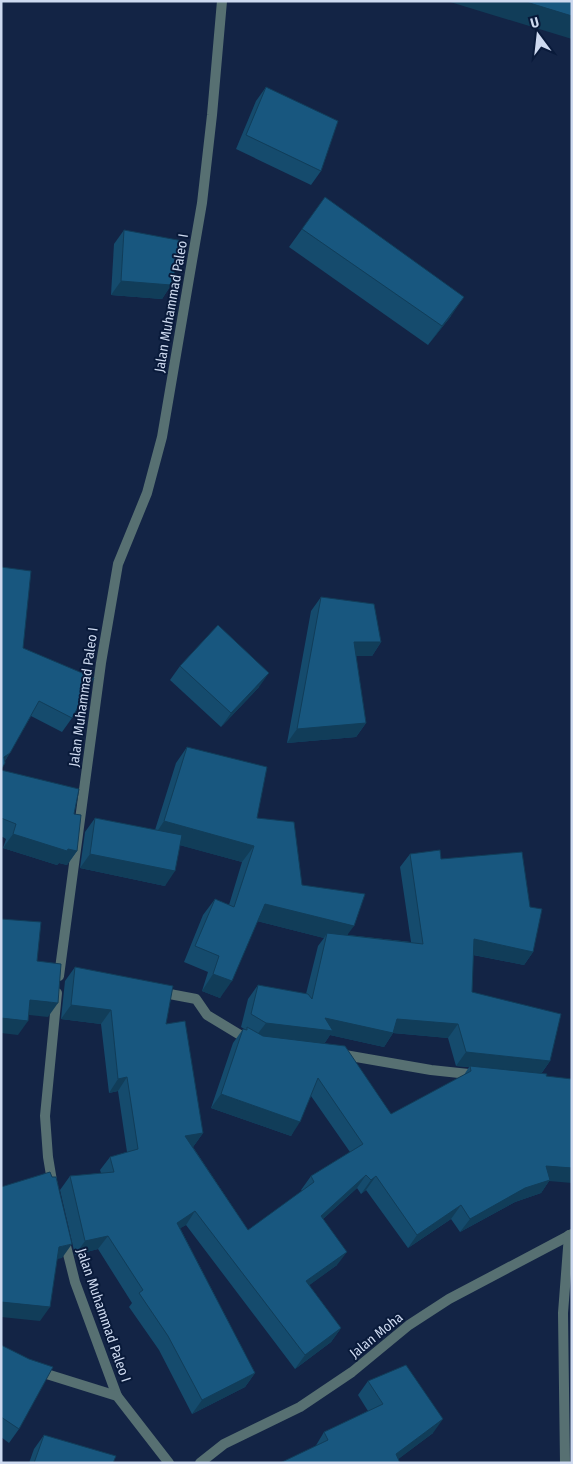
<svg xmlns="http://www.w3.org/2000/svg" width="573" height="1464" font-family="'Fira Sans Condensed',sans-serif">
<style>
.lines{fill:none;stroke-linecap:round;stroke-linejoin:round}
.street{stroke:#577072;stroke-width:10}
.wall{fill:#154b6d;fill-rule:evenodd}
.shaded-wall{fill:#113d59}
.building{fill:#18577f;stroke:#113d59}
.labels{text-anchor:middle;stroke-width:4;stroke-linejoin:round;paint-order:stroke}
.street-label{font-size:14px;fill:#cedaf0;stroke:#091a3a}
</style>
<rect width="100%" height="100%" fill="#132445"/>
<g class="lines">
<g class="street">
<path d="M 59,976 L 101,663 L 118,564 L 147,493 L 162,437 L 192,261 L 202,203 L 212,115 L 222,1"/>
<path d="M 159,992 L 196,999 L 207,1015 L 250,1041"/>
<path d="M 339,1054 L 431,1070 L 478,1075"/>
<path d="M 53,1187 L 48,1157 L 45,1116 L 57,993"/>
<path d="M 64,1238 L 75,1282 L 117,1396"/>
<path d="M 37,1371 L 117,1396 L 169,1463"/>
<path d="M 200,1463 L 224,1444 L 300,1407 L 352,1372 L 409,1325 L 449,1299 L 572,1234"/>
<path d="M 565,1463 L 563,1313 L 569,1235"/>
</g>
</g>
<g class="wall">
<path d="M 266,87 L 321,171 L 311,185 L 236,149 L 256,101 Z"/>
<path d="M 302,229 L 451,316 L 428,345 L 289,247 Z"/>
<path d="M 124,230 L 171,285 L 162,299 L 111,295 L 114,244 Z"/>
<path d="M 321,597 L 381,642 L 372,656 L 356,656 L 366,723 L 356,737 L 287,743 L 311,611 Z"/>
<path d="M 23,648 L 72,718 L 62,732 L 31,716 L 5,761 Z"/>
<path d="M 180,666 L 259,687 L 221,727 L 170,680 Z"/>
<path d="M 187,747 L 257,818 L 302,885 L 348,935 L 411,942 L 400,867 L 410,854 L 441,859 L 533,952 L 524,965 L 473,955 L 472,992 L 550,1061 L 541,1074 L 549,1181 L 541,1193 L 515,1202 L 460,1232 L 451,1219 L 408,1248 L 366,1190 L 361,1194 L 357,1188 L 323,1219 L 337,1265 L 309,1285 L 341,1328 L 331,1342 L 295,1369 L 186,1225 L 180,1228 L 255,1373 L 245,1387 L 192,1414 L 159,1350 L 129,1307 L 132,1303 L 98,1249 L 75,1255 L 60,1190 L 70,1176 L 101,1173 L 100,1170 L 110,1157 L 127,1152 L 118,1091 L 109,1093 L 101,1024 L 61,1019 L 65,981 L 75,967 L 166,1024 L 203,1133 L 193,1147 L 248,1230 L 302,1191 L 301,1190 L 311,1176 L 350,1152 L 311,1096 L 291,1136 L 211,1108 L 233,1043 L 243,1029 L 246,1030 L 241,1027 L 248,999 L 258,985 L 306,994 L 318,946 L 324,938 L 257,921 L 220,998 L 202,991 L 208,972 L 184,962 L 203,915 L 215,899 L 229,905 L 242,862 L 180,845 L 165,886 L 80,868 L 85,832 L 95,818 L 155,830 L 176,763 ZM 393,1033 L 448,1038 L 456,1066 L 469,1067 L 464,1075 L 391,1114 L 324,1044 L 330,1035 L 384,1047 Z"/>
<path d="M 1,770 L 74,814 L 77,851 L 67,865 L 59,863 L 57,865 L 3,848 L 6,839 L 1,836 Z"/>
<path d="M 1,1345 L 19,1429 L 9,1443 L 1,1437 Z"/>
<path d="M 368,1381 L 433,1433 L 398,1459 L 315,1447 L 324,1432 L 368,1411 L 358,1395 Z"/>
<path d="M 44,1435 L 113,1463 L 29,1463 L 34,1449 Z"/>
</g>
<g class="shaded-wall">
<path d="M 447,1 L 523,1 L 572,16 L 572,39 Z"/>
<path d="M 121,281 L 171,285 L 162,299 L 111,295 Z"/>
<path d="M 464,297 L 451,316 L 428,345 L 442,326 Z"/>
<path d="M 354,642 L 381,642 L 372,656 L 344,656 Z"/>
<path d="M 269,673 L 259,687 L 221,727 L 231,713 Z"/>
<path d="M 366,723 L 356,737 L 287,743 L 297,729 Z"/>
<path d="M 10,753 L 1,766 L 1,762 L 7,755 Z"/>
<path d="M 164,821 L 254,846 L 242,862 L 153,838 Z"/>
<path d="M 13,834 L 68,849 L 77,851 L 67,865 L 59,863 L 57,865 L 3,848 Z"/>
<path d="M 90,854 L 175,871 L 165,886 L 80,868 Z"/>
<path d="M 265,904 L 354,926 L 342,942 L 327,933 L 324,938 L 253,920 Z"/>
<path d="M 474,939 L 533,952 L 524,965 L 464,953 Z"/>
<path d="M 213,974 L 232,981 L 220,998 L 202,991 Z"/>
<path d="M 30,1000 L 58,1003 L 48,1017 L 20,1014 Z"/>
<path d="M 71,1005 L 111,1010 L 101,1024 L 61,1019 Z"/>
<path d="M 1,1018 L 28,1021 L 18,1035 L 1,1033 Z"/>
<path d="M 325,1018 L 397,1019 L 458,1024 L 448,1038 L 393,1033 L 384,1047 L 330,1035 L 324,1044 L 256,1036 L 266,1023 Z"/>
<path d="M 466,1052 L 550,1061 L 540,1075 L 470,1066 L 469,1067 L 456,1066 Z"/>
<path d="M 127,1077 L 118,1091 L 109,1093 L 118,1079 Z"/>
<path d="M 221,1094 L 300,1122 L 291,1136 L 211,1108 Z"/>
<path d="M 203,1133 L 193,1147 L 175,1150 L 185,1136 Z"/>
<path d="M 546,1166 L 572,1168 L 572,1183 L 549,1181 L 541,1193 L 515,1202 L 460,1232 L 470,1219 Z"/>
<path d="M 366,1175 L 357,1188 L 311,1230 L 321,1216 Z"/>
<path d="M 376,1176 L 366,1190 L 361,1194 L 371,1180 Z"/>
<path d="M 461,1205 L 451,1219 L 408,1248 L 417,1235 Z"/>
<path d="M 195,1211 L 186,1225 L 167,1236 L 177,1223 Z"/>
<path d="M 108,1236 L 98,1249 L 75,1255 L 85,1241 Z"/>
<path d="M 72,1244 L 62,1258 L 49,1261 L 59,1247 Z"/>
<path d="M 347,1252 L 337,1265 L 296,1295 L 306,1281 Z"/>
<path d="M 1,1302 L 50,1307 L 40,1321 L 1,1317 Z"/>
<path d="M 341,1328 L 331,1342 L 295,1369 L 305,1355 Z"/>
<path d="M 255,1373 L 245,1387 L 192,1414 L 202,1400 Z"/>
<path d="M 443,1419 L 433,1433 L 393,1463 L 396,1454 Z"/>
</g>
<g class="building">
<path d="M 523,1 L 572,1 L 572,16 Z"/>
<path d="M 266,87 L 338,121 L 321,171 L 246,135 Z"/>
<path d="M 325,197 L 464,297 L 442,326 L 302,229 Z"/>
<path d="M 124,230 L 183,241 L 171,285 L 121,281 Z"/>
<path d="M 1,567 L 31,571 L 23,648 L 94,678 L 72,718 L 39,701 L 10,753 L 4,757 L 5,763 L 1,770 Z"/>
<path d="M 321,597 L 374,604 L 381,642 L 354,642 L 366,723 L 297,729 Z"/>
<path d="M 218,625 L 269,673 L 231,713 L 180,666 Z"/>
<path d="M 187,747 L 267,767 L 257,818 L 294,822 L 302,885 L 365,894 L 354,926 L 265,904 L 232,981 L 213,974 L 219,956 L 195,946 L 215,899 L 234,907 L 254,846 L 164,821 Z"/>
<path d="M 1,770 L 79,789 L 74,814 L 81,815 L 77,851 L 68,849 L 67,851 L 13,834 L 16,824 L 1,818 Z"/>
<path d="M 95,818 L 182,835 L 175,871 L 90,854 Z"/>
<path d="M 440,850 L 441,859 L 522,852 L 530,907 L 542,909 L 533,952 L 474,939 L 472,992 L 561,1014 L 550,1061 L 466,1052 L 458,1024 L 397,1019 L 393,1033 L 325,1018 L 333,1031 L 266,1023 L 251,1014 L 258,985 L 308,994 L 312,999 L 327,933 L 423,944 L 410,854 Z"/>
<path d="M 1,919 L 41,922 L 37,961 L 61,964 L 58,1003 L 30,1000 L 28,1021 L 1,1018 Z"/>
<path d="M 75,967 L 173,986 L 166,1024 L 185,1021 L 203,1133 L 185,1136 L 248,1230 L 314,1182 L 311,1176 L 363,1144 L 318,1078 L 300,1122 L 221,1094 L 243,1029 L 247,1030 L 247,1027 L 263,1036 L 345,1046 L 391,1114 L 471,1071 L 470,1066 L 547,1074 L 546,1076 L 572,1079 L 572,1168 L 546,1166 L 550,1180 L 525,1188 L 470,1219 L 461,1205 L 417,1235 L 376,1176 L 371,1180 L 366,1175 L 321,1216 L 347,1252 L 306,1281 L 341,1328 L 305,1355 L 195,1211 L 177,1223 L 255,1373 L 202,1400 L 168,1336 L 139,1293 L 143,1290 L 108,1236 L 85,1241 L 70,1176 L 114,1172 L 110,1157 L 138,1149 L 127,1077 L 118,1079 L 111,1010 L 71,1005 Z"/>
<path d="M 50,1172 L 52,1177 L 56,1177 L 72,1244 L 59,1247 L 50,1307 L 1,1302 L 1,1187 Z"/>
<path d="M 1,1345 L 29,1359 L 53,1367 L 19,1429 L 1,1417 Z"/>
<path d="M 406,1365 L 443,1419 L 396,1454 L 400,1463 L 280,1463 L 328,1440 L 324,1432 L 383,1404 L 368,1381 Z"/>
<path d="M 44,1435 L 116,1456 L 113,1463 L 34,1463 Z"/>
</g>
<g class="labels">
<g class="street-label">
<text transform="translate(171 303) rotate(-80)" y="5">Jalan Muhammad Paleo I</text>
<text transform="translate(83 697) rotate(-82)" y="5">Jalan Muhammad Paleo I</text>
<text transform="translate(104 1315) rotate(71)" y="5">Jalan Muhammad Paleo I</text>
<text transform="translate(376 1335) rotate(-39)" y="5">Jalan Moha</text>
</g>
</g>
<rect width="573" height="1464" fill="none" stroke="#cedaf0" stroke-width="5"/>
<g transform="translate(538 35) rotate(345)" stroke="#091a3a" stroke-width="4" paint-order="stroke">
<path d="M0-4L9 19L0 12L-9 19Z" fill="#cedaf0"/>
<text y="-8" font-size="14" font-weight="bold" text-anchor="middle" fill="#cedaf0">U</text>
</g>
</svg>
